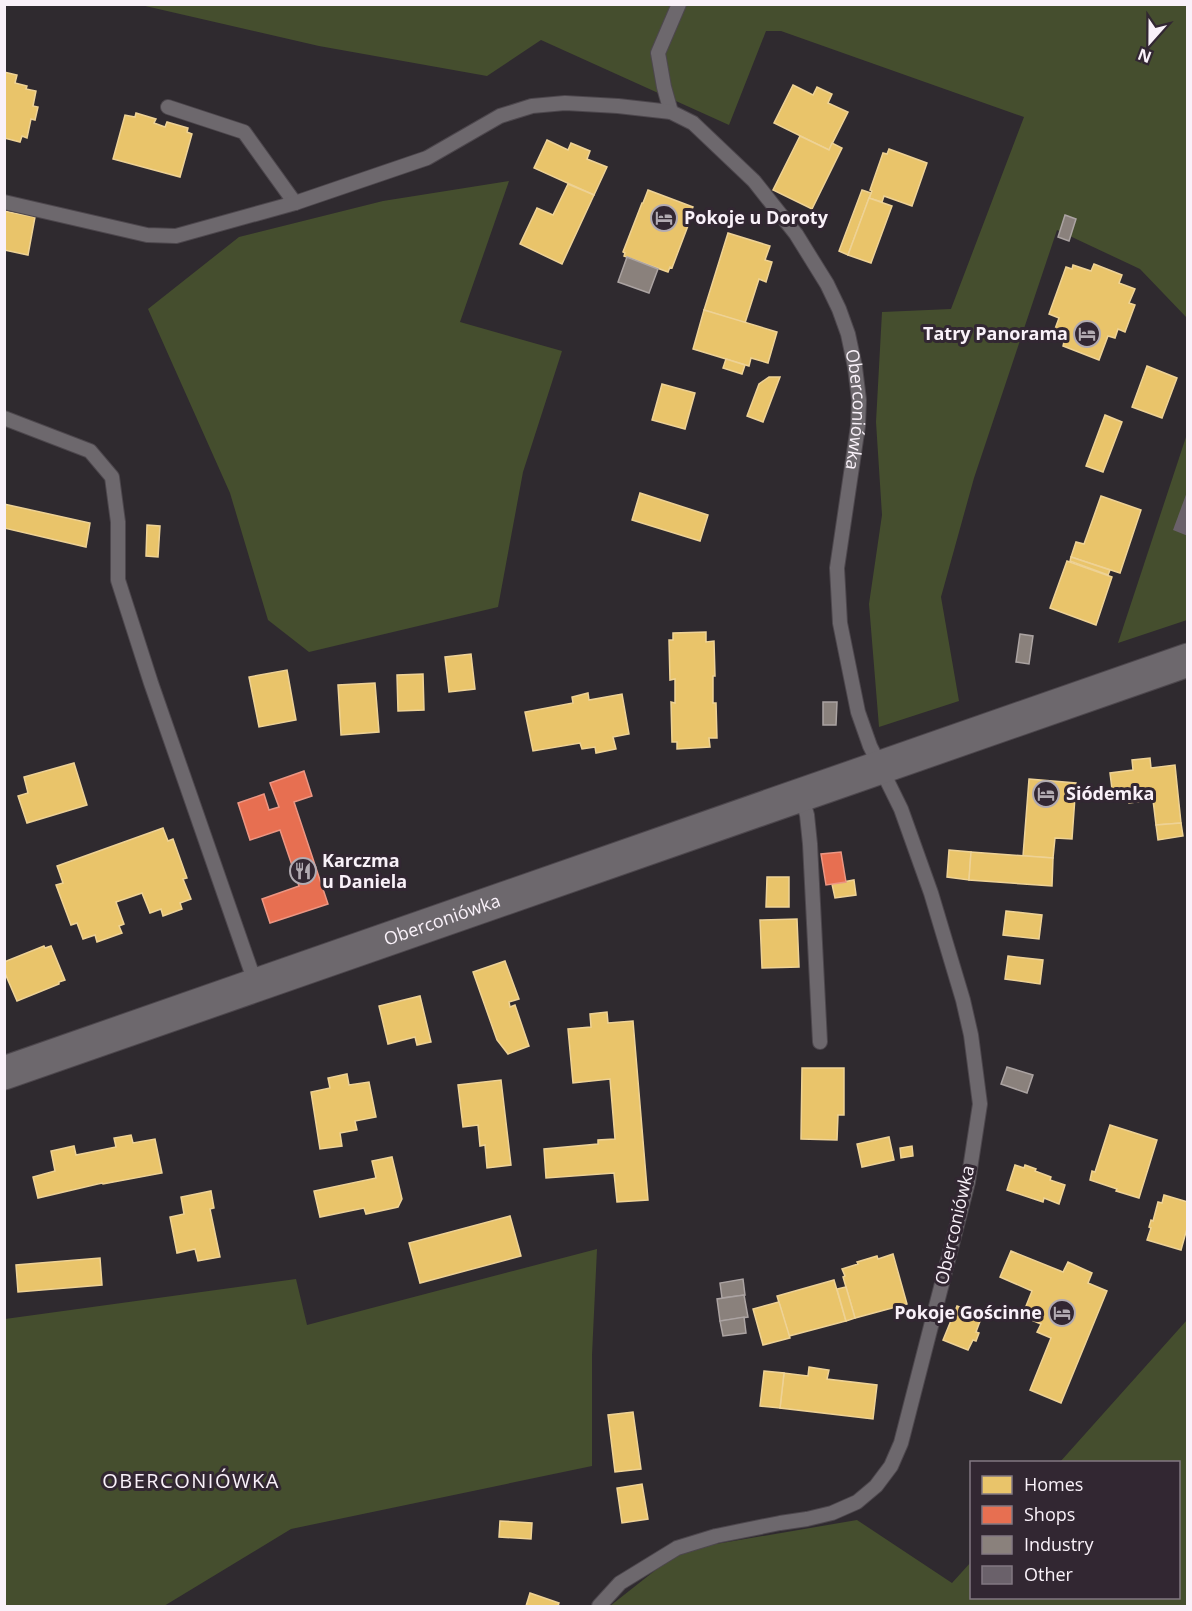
<svg xmlns="http://www.w3.org/2000/svg" width="1192" height="1611" font-family="'Open Sans',sans-serif">
<style>
.green{fill:#454e2e}
.homes{fill:#e9c46a;stroke:#eed295;stroke-width:1.5}
.shops{fill:#e76f51;stroke:#ec9683;stroke-width:1.5}
.industry{fill:#8a817c;stroke:#aba3a2;stroke-width:1.5}
.building{fill:#6a616a}
.lines{fill:none;stroke-linecap:round;stroke-linejoin:round}
.service-casing{stroke:#4d474d;stroke-width:16}
.tertiary-casing{stroke:#4d474d;stroke-width:35}
.service{stroke:#6d686d;stroke-width:14}
.tertiary{stroke:#6d686d;stroke-width:33}
.labels{text-anchor:middle;stroke-width:6;stroke-linejoin:round;paint-order:stroke}
.poi-label{font-size:18px;font-weight:bold;fill:#f9f1f9;stroke:#322732;text-anchor:start}
.street-label{font-size:18px;fill:#f9f1f9;stroke:#322732}
.neighbourhood-label{font-size:20px;letter-spacing:1.5px;fill:#f9f1f9;stroke:#322732}
</style>
<rect width="100%" height="100%" fill="#2f2a2f"/>
<g class="green">
<path d="M 141,5 L 1187,5 L 1187,318 L 1140,269 L 1057,230 L 974,478 L 941,597 L 959,701 L 879,727 L 869,604 L 882,515 L 876,422 L 882,312 L 951,309 L 1024,117 L 781,31 L 766,31 L 729,125 L 541,40 L 487,76 L 319,46 Z"/>
<path d="M 509,181 L 460,322 L 562,351 L 523,472 L 498,607 L 309,652 L 268,620 L 230,493 L 148,309 L 239,237 L 383,201 Z"/>
<path d="M 1187,434 L 1187,620 L 1118,643 Z"/>
<path d="M 597,1249 L 592,1355 L 592,1466 L 291,1529 L 164,1606 L 5,1606 L 5,1319 L 296,1279 L 307,1325 Z"/>
<path d="M 1187,1320 L 1187,1606 L 610,1606 L 681,1550 L 857,1520 L 952,1583 L 971,1562 L 972,1598 L 1178,1598 L 1178,1462 L 1060,1462 Z"/>
</g>
<g class="homes">
<path d="M 4,72 L 17,75 L 15,83 L 27,86 L 26,89 L 36,91 L 33,106 L 38,107 L 35,120 L 31,119 L 27,138 L 22,136 L 20,142 L 4,138 Z"/>
<path d="M 793,85 L 813,95 L 817,87 L 832,94 L 828,103 L 848,112 L 829,150 L 774,123 Z"/>
<path d="M 136,113 L 156,119 L 154,123 L 165,127 L 167,122 L 188,128 L 187,132 L 192,134 L 180,177 L 113,159 L 125,115 L 135,117 Z"/>
<path d="M 800,136 L 829,150 L 832,143 L 842,148 L 812,209 L 773,190 Z"/>
<path d="M 547,140 L 568,150 L 571,143 L 590,151 L 587,159 L 607,167 L 594,195 L 534,168 Z"/>
<path d="M 889,149 L 927,163 L 912,206 L 884,196 L 882,202 L 869,198 L 872,191 L 870,190 L 883,153 L 887,154 Z"/>
<path d="M 568,184 L 594,195 L 562,264 L 520,244 L 537,208 L 553,215 Z"/>
<path d="M 648,190 L 693,207 L 687,222 L 689,223 L 672,268 L 670,267 L 668,272 L 624,256 L 625,253 L 623,252 L 642,203 L 643,203 Z"/>
<path d="M 862,190 L 871,193 L 848,255 L 839,251 Z"/>
<path d="M 869,198 L 892,206 L 871,263 L 848,255 Z"/>
<path d="M 4,211 L 35,217 L 28,255 L 4,250 Z"/>
<path d="M 728,233 L 770,246 L 765,260 L 772,262 L 766,282 L 759,279 L 745,323 L 704,310 Z"/>
<path d="M 1094,264 L 1122,275 L 1119,283 L 1135,289 L 1129,303 L 1135,305 L 1125,332 L 1118,329 L 1115,338 L 1108,336 L 1099,360 L 1063,346 L 1064,342 L 1052,337 L 1059,318 L 1049,314 L 1066,267 L 1072,269 L 1073,265 L 1091,271 Z"/>
<path d="M 704,310 L 777,332 L 768,363 L 751,358 L 749,366 L 693,349 Z"/>
<path d="M 726,359 L 745,365 L 742,374 L 723,368 Z"/>
<path d="M 1147,366 L 1177,378 L 1162,418 L 1132,407 Z"/>
<path d="M 769,377 L 780,377 L 763,422 L 747,416 L 759,384 Z"/>
<path d="M 662,384 L 695,393 L 685,429 L 652,420 Z"/>
<path d="M 1105,415 L 1122,422 L 1103,472 L 1086,466 Z"/>
<path d="M 640,493 L 708,515 L 700,541 L 632,520 Z"/>
<path d="M 1101,496 L 1141,510 L 1120,573 L 1071,557 L 1076,542 L 1084,544 Z"/>
<path d="M 4,504 L 90,523 L 86,547 L 4,528 Z"/>
<path d="M 147,525 L 160,526 L 158,557 L 146,556 Z"/>
<path d="M 1071,557 L 1110,570 L 1108,575 L 1070,561 Z"/>
<path d="M 1067,561 L 1112,577 L 1096,625 L 1050,608 Z"/>
<path d="M 706,632 L 706,642 L 714,641 L 715,676 L 713,676 L 713,703 L 716,703 L 717,738 L 709,738 L 710,747 L 677,749 L 677,742 L 672,742 L 671,702 L 675,703 L 675,679 L 670,680 L 669,640 L 673,640 L 673,633 Z"/>
<path d="M 471,654 L 475,689 L 449,692 L 445,657 Z"/>
<path d="M 287,670 L 296,720 L 259,727 L 249,677 Z"/>
<path d="M 423,674 L 424,710 L 398,711 L 397,675 Z"/>
<path d="M 375,683 L 379,732 L 341,735 L 338,685 Z"/>
<path d="M 588,693 L 589,700 L 622,694 L 629,734 L 613,737 L 616,749 L 596,753 L 595,747 L 582,749 L 580,743 L 533,751 L 525,712 L 573,703 L 572,697 Z"/>
<path d="M 1150,758 L 1151,768 L 1175,765 L 1181,823 L 1156,825 L 1153,800 L 1129,803 L 1128,796 L 1113,797 L 1110,773 L 1133,770 L 1132,760 Z"/>
<path d="M 74,763 L 87,805 L 27,823 L 18,796 L 28,793 L 24,777 Z"/>
<path d="M 1029,779 L 1076,783 L 1072,839 L 1055,838 L 1053,858 L 1023,856 Z"/>
<path d="M 1181,823 L 1183,836 L 1158,840 L 1156,825 Z"/>
<path d="M 163,828 L 168,841 L 173,839 L 187,878 L 183,879 L 191,899 L 180,903 L 182,909 L 163,916 L 161,909 L 150,913 L 142,893 L 116,902 L 124,924 L 119,926 L 122,933 L 97,942 L 95,935 L 83,939 L 77,923 L 71,925 L 56,885 L 63,883 L 57,866 Z"/>
<path d="M 949,850 L 971,852 L 969,880 L 947,877 Z"/>
<path d="M 971,852 L 1053,858 L 1052,886 L 969,880 Z"/>
<path d="M 767,877 L 789,877 L 789,907 L 766,907 Z"/>
<path d="M 854,880 L 856,895 L 835,898 L 832,884 Z"/>
<path d="M 1006,911 L 1042,915 L 1039,939 L 1003,935 Z"/>
<path d="M 797,919 L 799,967 L 762,968 L 760,920 Z"/>
<path d="M 44,946 L 45,948 L 51,946 L 65,980 L 59,982 L 59,984 L 17,1001 L 4,971 L 4,962 Z"/>
<path d="M 1008,956 L 1043,960 L 1040,984 L 1005,979 Z"/>
<path d="M 505,961 L 519,999 L 509,1002 L 510,1007 L 515,1005 L 529,1046 L 508,1054 L 497,1040 L 473,972 Z"/>
<path d="M 420,996 L 431,1042 L 417,1045 L 415,1037 L 388,1044 L 379,1006 Z"/>
<path d="M 607,1012 L 608,1023 L 633,1021 L 648,1200 L 617,1202 L 614,1173 L 546,1178 L 544,1149 L 598,1144 L 598,1140 L 615,1139 L 610,1079 L 573,1083 L 568,1029 L 591,1027 L 590,1014 Z"/>
<path d="M 802,1068 L 844,1068 L 844,1115 L 838,1115 L 837,1140 L 801,1139 Z"/>
<path d="M 347,1074 L 349,1085 L 369,1082 L 376,1117 L 355,1121 L 357,1130 L 340,1133 L 342,1146 L 320,1149 L 311,1092 L 330,1088 L 328,1078 Z"/>
<path d="M 501,1080 L 511,1165 L 487,1168 L 485,1145 L 480,1146 L 478,1125 L 463,1127 L 458,1085 Z"/>
<path d="M 1110,1125 L 1157,1140 L 1139,1198 L 1116,1191 L 1117,1189 L 1090,1180 L 1092,1171 L 1095,1172 Z"/>
<path d="M 131,1135 L 133,1143 L 155,1139 L 162,1173 L 103,1184 L 102,1183 L 38,1198 L 33,1177 L 55,1171 L 51,1151 L 74,1146 L 76,1155 L 116,1147 L 114,1138 Z"/>
<path d="M 889,1137 L 894,1160 L 862,1167 L 857,1144 Z"/>
<path d="M 912,1146 L 913,1156 L 901,1158 L 900,1148 Z"/>
<path d="M 392,1157 L 402,1199 L 398,1207 L 366,1214 L 364,1208 L 320,1217 L 314,1191 L 376,1178 L 372,1161 Z"/>
<path d="M 1015,1165 L 1024,1168 L 1025,1165 L 1036,1169 L 1035,1171 L 1051,1177 L 1050,1180 L 1065,1185 L 1059,1204 L 1044,1198 L 1043,1202 L 1007,1190 Z"/>
<path d="M 211,1191 L 214,1208 L 210,1209 L 220,1257 L 198,1261 L 195,1249 L 177,1253 L 170,1217 L 184,1214 L 181,1197 Z"/>
<path d="M 1164,1195 L 1188,1202 L 1188,1225 L 1181,1250 L 1147,1240 L 1151,1228 L 1149,1227 L 1151,1220 L 1153,1221 L 1158,1202 L 1162,1203 Z"/>
<path d="M 510,1216 L 521,1256 L 420,1283 L 409,1243 Z"/>
<path d="M 1011,1251 L 1063,1272 L 1068,1262 L 1092,1273 L 1088,1283 L 1107,1291 L 1061,1403 L 1030,1390 L 1051,1338 L 1037,1332 L 1041,1324 L 1022,1316 L 1032,1291 L 1000,1277 Z"/>
<path d="M 893,1254 L 907,1304 L 855,1318 L 843,1277 L 845,1276 L 842,1269 L 858,1264 L 857,1262 L 877,1256 L 878,1259 Z"/>
<path d="M 100,1258 L 102,1285 L 18,1292 L 16,1265 Z"/>
<path d="M 834,1280 L 846,1321 L 789,1336 L 777,1296 Z"/>
<path d="M 846,1287 L 855,1318 L 846,1321 L 837,1289 Z"/>
<path d="M 779,1302 L 790,1338 L 763,1345 L 753,1309 Z"/>
<path d="M 957,1306 L 982,1316 L 976,1332 L 979,1333 L 976,1341 L 973,1340 L 968,1350 L 943,1340 Z"/>
<path d="M 809,1367 L 829,1370 L 827,1379 L 877,1385 L 873,1419 L 780,1408 L 784,1373 L 808,1376 Z"/>
<path d="M 764,1371 L 784,1373 L 780,1408 L 760,1406 Z"/>
<path d="M 633,1412 L 641,1469 L 615,1472 L 608,1415 Z"/>
<path d="M 642,1484 L 648,1519 L 622,1523 L 617,1488 Z"/>
<path d="M 500,1521 L 532,1523 L 531,1539 L 499,1537 Z"/>
<path d="M 530,1593 L 559,1603 L 558,1606 L 526,1606 Z"/>
</g>
<g class="shops">
<path d="M 304,771 L 312,796 L 294,802 L 328,904 L 270,923 L 262,899 L 299,886 L 280,830 L 250,840 L 238,803 L 264,794 L 269,810 L 279,807 L 270,783 Z"/>
<path d="M 841,852 L 846,882 L 826,885 L 821,854 Z"/>
</g>
<g class="industry">
<path d="M 1065,215 L 1076,219 L 1069,241 L 1058,237 Z"/>
<path d="M 627,257 L 658,269 L 649,293 L 618,282 Z"/>
<path d="M 1020,634 L 1033,636 L 1029,664 L 1016,662 Z"/>
<path d="M 823,702 L 837,702 L 836,725 L 823,725 Z"/>
<path d="M 1007,1067 L 1033,1075 L 1027,1093 L 1001,1084 Z"/>
<path d="M 743,1279 L 745,1295 L 722,1298 L 720,1283 Z"/>
<path d="M 744,1295 L 748,1317 L 720,1321 L 717,1299 Z"/>
<path d="M 744,1317 L 746,1333 L 723,1336 L 720,1321 Z"/>
</g>
<path class="building" d="M 1187,492 L 1188,492 L 1188,536 L 1173,530 Z"/>
<g class="lines">
<defs>
<g id="service">
<path d="M 168,107 L 244,132 L 295,203"/>
<path d="M 671,112 L 664,87 L 658,53 L 679,4"/>
<path id="s1" d="M 4,202 L 147,235 L 176,236 L 295,203 L 427,158 L 500,116 L 532,106 L 565,103 L 618,106 L 671,112 L 693,123 L 754,181 L 796,234 L 827,284 L 839,309 L 848,334 L 855,367 L 859,400 L 858,426 L 837,568 L 840,623 L 858,712 L 870,746 L 901,809 L 931,893 L 963,1000 L 971,1035 L 980,1104 L 968,1182 L 901,1443 L 891,1466 L 876,1486 L 857,1502 L 832,1513 L 807,1519 L 780,1523 L 716,1536 L 677,1548 L 620,1583 L 599,1606"/>
<path d="M 4,418 L 90,451 L 112,477 L 118,522 L 118,580 L 151,683 L 256,985"/>
<path d="M 801,795 L 807,815 L 810,844 L 820,1042"/>
</g>
<g id="tertiary">
<path id="s2" d="M 4,1073 L 1188,660"/>
</g>
</defs>
<use href="#service" class="service-casing"/>
<use href="#tertiary" class="tertiary-casing"/>
<use href="#service" class="service"/>
<use href="#tertiary" class="tertiary"/>
</g>
<defs>
<symbol id="hotel-ring" viewBox="-11 -11 22 22"><circle r="9.5" fill="#322732" stroke="#b2abb2" stroke-width="1.5"/><path d="M-6-4.5h1.5V1H6V5H4.5V3h-9V5H-6ZM-4 0a1.8 1.8 0 1 1 3.6 0ZM.5 0V-2.5h3Q6-2.5 6 0Z" fill="#b2abb2"/></symbol>
<symbol id="restaurant-ring" viewBox="-11 -11 22 22"><circle r="9.5" fill="#322732" stroke="#b2abb2" stroke-width="1.5"/><path d="M-5-6h1v4h1v-4h1v4h1v-4h1v5L-1.5 .5V6h-2V.5L-5-1ZM5-6V6H3V1.5H1.5Q1.5-4 5-6Z" fill="#b2abb2"/></symbol>
</defs>
<g fill-rule="evenodd">
<use href="#hotel-ring" x="649" y="203" width="30" height="30"/>
<use href="#hotel-ring" x="1072" y="319" width="30" height="30"/>
<use href="#hotel-ring" x="1031" y="779" width="30" height="30"/>
<use href="#restaurant-ring" x="288" y="856" width="30" height="30"/>
<use href="#hotel-ring" x="1047" y="1298" width="30" height="30"/>
</g>
<g class="labels">
<g class="poi-label">
<text x="684" y="224">Pokoje u Doroty</text>
<text x="1068" y="340" text-anchor="end">Tatry Panorama</text>
<text x="1066" y="800">Siódemka</text>
<text x="322" y="867">Karczma<tspan x="322" dy="21">u Daniela</tspan></text>
<text x="1042" y="1319" text-anchor="end">Pokoje Gościnne</text>
</g>
<g class="street-label">
<text dy="6" stroke="none"><textPath href="#s1" startOffset="1062">Oberconiówka</textPath></text>
<text dy="6" stroke="none"><textPath href="#s2" startOffset="464">Oberconiówka</textPath></text>
<text transform="translate(955 1225) rotate(-77)" y="6">Oberconiówka</text>
</g>
<g class="neighbourhood-label">
<text x="191" y="1488">OBERCONIÓWKA</text>
</g>
</g>
<rect width="1192" height="1611" fill="none" stroke="#f9f1f9" stroke-width="12"/>
<rect x="970" y="1461" width="210" height="138" fill="#322732" stroke="#827882" stroke-width="1.5"/>
<rect x="982" y="1476" width="30" height="18" fill="#e9c46a" stroke="#827882" stroke-width="1.5"/>
<text x="1024" y="1491" font-size="18" fill="#f9f1f9">Homes</text>
<rect x="982" y="1506" width="30" height="18" fill="#e76f51" stroke="#827882" stroke-width="1.5"/>
<text x="1024" y="1521" font-size="18" fill="#f9f1f9">Shops</text>
<rect x="982" y="1536" width="30" height="18" fill="#8a817c" stroke="#827882" stroke-width="1.5"/>
<text x="1024" y="1551" font-size="18" fill="#f9f1f9">Industry</text>
<rect x="982" y="1566" width="30" height="18" fill="#6a616a" stroke="#827882" stroke-width="1.5"/>
<text x="1024" y="1581" font-size="18" fill="#f9f1f9">Other</text>
<g transform="translate(1150 42) rotate(201)" stroke="#322732" stroke-width="4.5" paint-order="stroke">
<path d="M0-4.5L10 22L0 15L-10 22Z" fill="#f9f1f9"/>
<text y="-9" font-size="16" font-weight="bold" text-anchor="middle" fill="#f9f1f9">N</text>
</g>
</svg>
